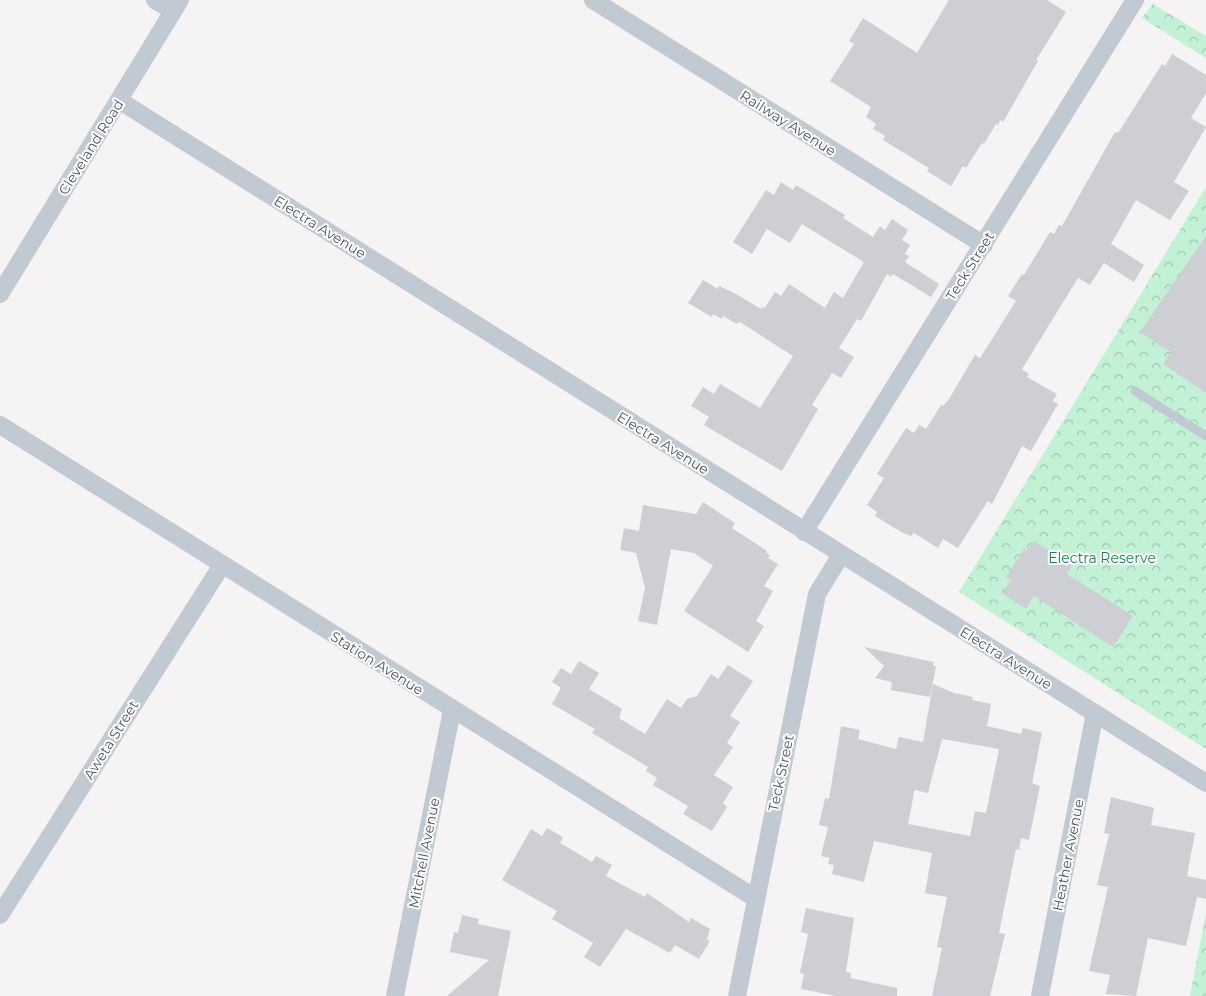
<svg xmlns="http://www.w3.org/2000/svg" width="1206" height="996" font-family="Montserrat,sans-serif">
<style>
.park{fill:url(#park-crowns)}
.building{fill:#cdcfd5;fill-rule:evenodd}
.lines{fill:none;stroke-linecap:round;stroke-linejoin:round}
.service{stroke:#c1cad2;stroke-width:9}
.minor{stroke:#c1cad2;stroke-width:18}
.labels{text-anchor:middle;stroke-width:4;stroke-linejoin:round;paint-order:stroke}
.street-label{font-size:14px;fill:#4a5661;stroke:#fff}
.park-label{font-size:14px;fill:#17864f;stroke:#fff}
</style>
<defs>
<pattern id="park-crowns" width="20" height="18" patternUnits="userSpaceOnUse" patternTransform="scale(1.25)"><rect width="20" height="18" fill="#c3f1d5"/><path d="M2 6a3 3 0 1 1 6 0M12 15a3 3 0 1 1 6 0" fill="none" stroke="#a0c6b0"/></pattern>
</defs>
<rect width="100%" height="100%" fill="#f5f3f3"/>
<g class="park">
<path d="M 1153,4 L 1206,36 L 1206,58 L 1142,18 Z"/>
<path d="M 1206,187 L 1206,749 L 959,592 Z"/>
<path d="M 1206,913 L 1206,996 L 1190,996 Z"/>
</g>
<g class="building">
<path d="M 949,0 L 1047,0 L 1066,12 L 1036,60 L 1038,61 L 1003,122 L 1000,120 L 998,125 L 996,124 L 984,144 L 982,143 L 966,168 L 963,166 L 951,186 L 927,171 L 929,168 L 883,140 L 885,136 L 873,129 L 876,124 L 866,117 L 871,107 L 830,81 L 854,44 L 849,41 L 863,18 L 917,53 Z"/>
<path d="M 1172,54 L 1206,75 L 1206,93 L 1191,118 L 1206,127 L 1174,182 L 1189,191 L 1170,220 L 1136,200 L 1111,244 L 1144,265 L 1134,282 L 1104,263 L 1090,285 L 1078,278 L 1022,369 L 1029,374 L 1027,377 L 1057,394 L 1053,401 L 1058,404 L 1031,451 L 1022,446 L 992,504 L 988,501 L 958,548 L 943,539 L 938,548 L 914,533 L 911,536 L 901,532 L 875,516 L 877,512 L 867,505 L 884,478 L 877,474 L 906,428 L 914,433 L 919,425 L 926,429 L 941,405 L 943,406 L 949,399 L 975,355 L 980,358 L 1016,301 L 1008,296 L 1022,274 L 1024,275 L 1050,232 L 1054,234 L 1059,225 L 1062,226 L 1115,132 L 1117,133 L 1120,130 L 1162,64 L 1165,66 Z"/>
<path d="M 781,182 L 793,190 L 796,185 L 845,215 L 843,218 L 873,237 L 880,226 L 885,230 L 892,219 L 908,230 L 902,240 L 910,245 L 905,254 L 909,256 L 905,262 L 939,284 L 931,297 L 893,274 L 891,277 L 887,274 L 861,321 L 857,319 L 839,348 L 854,357 L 841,378 L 832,373 L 812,405 L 818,409 L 782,471 L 704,425 L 709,417 L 691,406 L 703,387 L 714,394 L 720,384 L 760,408 L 793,356 L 743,324 L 739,322 L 737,324 L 723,316 L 722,319 L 713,314 L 712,317 L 688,303 L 703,280 L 718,289 L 719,286 L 736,294 L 761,309 L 763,307 L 765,308 L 775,292 L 781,296 L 789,284 L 825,308 L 834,292 L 843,298 L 864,262 L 805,226 L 802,224 L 790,243 L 767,229 L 752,254 L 733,242 L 766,190 L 774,195 Z"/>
<path d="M 1206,236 L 1206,393 L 1163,364 L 1171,352 L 1140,332 Z"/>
<path d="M 703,502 L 735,523 L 732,528 L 767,551 L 766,553 L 770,555 L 768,558 L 778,564 L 764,586 L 773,591 L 756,621 L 764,626 L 748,652 L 684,611 L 713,566 L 694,553 L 671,549 L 657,625 L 638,621 L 645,588 L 636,553 L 620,550 L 624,528 L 639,531 L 643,505 L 696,514 Z"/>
<path d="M 1034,541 L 1072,565 L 1067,574 L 1133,616 L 1113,647 L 1034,596 L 1026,609 L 1002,593 L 1011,580 L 1006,577 L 1024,549 L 1027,550 Z"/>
<path d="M 864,647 L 934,662 L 933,665 L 936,667 L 930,697 L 891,690 L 892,682 L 875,678 L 884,666 Z"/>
<path d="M 579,661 L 599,673 L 589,689 L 622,709 L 619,718 L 645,734 L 667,699 L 681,708 L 687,699 L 697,696 L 711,674 L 718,679 L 728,665 L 753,681 L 730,716 L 740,722 L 727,743 L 733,747 L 714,775 L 733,787 L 723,803 L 727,807 L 712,831 L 683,814 L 688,806 L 653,785 L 657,778 L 646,771 L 648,767 L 592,733 L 595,729 L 552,704 L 561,688 L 552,682 L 561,668 L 571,674 Z"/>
<path d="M 933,684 L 954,693 L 973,697 L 972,700 L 991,704 L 987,726 L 1021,734 L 1023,728 L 1042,733 L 1032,783 L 1040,786 L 1029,840 L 1021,838 L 1019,850 L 1016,849 L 999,933 L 1005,934 L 990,996 L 932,996 L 942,948 L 937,947 L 947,897 L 925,893 L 932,853 L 874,841 L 864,882 L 832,874 L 834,865 L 828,864 L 830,858 L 821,856 L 828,827 L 819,825 L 825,798 L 829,799 L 841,726 L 860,730 L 858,739 L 896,749 L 899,737 L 923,742 ZM 942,739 L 999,749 L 986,813 L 975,811 L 970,836 L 908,824 L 916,783 L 915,790 L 928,793 Z"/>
<path d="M 1111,797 L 1154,808 L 1151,825 L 1195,833 L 1187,876 L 1206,880 L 1206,899 L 1197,897 L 1186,946 L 1148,938 L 1136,996 L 1106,994 L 1110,975 L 1089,971 L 1108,887 L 1097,885 L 1109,834 L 1104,833 Z"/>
<path d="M 547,828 L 563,837 L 560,843 L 592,862 L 596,856 L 612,865 L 606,876 L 645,897 L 647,893 L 689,922 L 691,918 L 710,929 L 707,940 L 710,941 L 699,959 L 675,945 L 670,953 L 626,929 L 600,967 L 584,957 L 593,943 L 552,919 L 557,911 L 502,880 L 531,829 L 542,836 Z"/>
<path d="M 806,908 L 854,918 L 846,972 L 851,973 L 850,978 L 897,988 L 897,996 L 836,996 L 801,989 L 804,974 L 800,973 L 808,934 L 801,932 Z"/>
<path d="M 462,915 L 479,919 L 478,924 L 511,931 L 498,996 L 447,996 L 489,960 L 450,952 L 454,932 L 458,933 Z"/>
</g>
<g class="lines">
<path class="service" d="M 1135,391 L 1206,436"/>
<g class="minor">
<path d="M 155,0 L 173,11"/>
<path d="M 593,0 L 984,245"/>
<path d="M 120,101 L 1206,783"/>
<path d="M 0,294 L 180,0"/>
<path d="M 0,425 L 755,898"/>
<path d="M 804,532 L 1135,0"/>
<path d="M 0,915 L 222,565"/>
<path d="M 395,996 L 452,710"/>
<path d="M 737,996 L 817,594 L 841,555"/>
<path d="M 1040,996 L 1095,713"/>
</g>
</g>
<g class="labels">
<g class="street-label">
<text transform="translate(788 123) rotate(32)" y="5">Railway Avenue</text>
<text transform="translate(91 147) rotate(-58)" y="5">Cleveland Road</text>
<text transform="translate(320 227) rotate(32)" y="5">Electra Avenue</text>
<text transform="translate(970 266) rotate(-58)" y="5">Teck Street</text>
<text transform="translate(663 443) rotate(32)" y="5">Electra Avenue</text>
<text transform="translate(1006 658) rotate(32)" y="5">Electra Avenue</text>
<text transform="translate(377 663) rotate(32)" y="5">Station Avenue</text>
<text transform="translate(111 740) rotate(-58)" y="5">Aweta Street</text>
<text transform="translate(781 773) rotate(-78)" y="5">Teck Street</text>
<text transform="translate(424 853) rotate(-79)" y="5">Mitchell Avenue</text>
<text transform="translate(1068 855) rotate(-79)" y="5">Heather Avenue</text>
</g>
<g class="park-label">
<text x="1102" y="563">Electra Reserve</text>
</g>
</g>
</svg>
